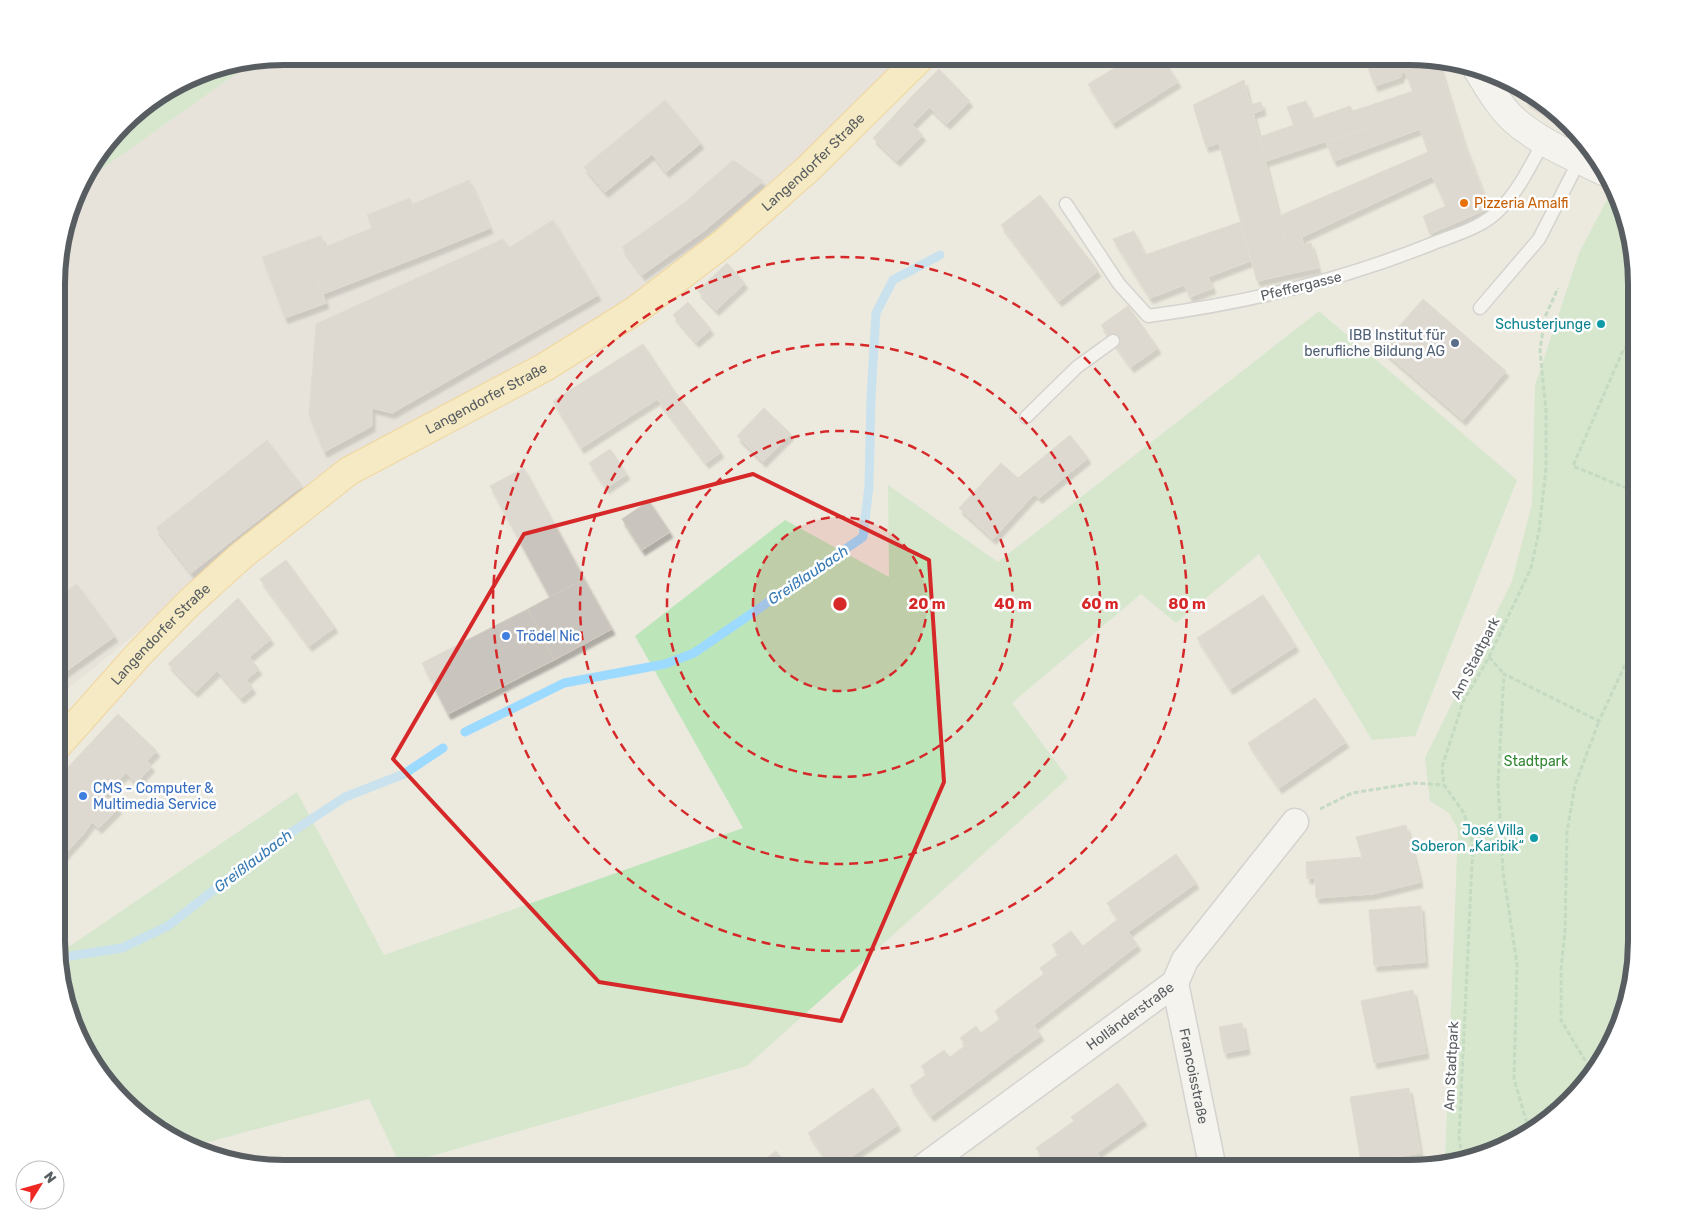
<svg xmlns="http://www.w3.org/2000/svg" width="1693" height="1225" font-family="Rubik,sans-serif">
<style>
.industrial{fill:#dfdcd7}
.green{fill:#bce5ba}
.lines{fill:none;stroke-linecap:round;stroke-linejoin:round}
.stream{stroke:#9ddaff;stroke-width:9}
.building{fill:#c9c5be;stroke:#d1cabe;filter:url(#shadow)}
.service-casing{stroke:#b5b8bd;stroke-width:15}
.minor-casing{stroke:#b5b8bd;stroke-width:29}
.secondary-casing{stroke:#b3b8bd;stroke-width:30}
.primary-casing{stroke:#f6be4e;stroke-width:30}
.path{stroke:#93c79f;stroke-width:3;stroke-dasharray:5 2.5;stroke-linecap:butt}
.service{stroke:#fff;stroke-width:12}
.minor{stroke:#fff;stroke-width:26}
.secondary{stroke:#fff;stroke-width:28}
.primary{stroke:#ffeba2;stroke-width:28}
.marked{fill:none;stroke:#d62828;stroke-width:4;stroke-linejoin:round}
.ring{fill:none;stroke:#d62828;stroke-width:2.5;stroke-dasharray:9 6}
.food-dot{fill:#e8710a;stroke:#fff;stroke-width:2}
.culture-dot{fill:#0f9aa8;stroke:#fff;stroke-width:2}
.service-dot{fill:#5c6f8a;stroke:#fff;stroke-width:2}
.shop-dot{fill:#3f7fe0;stroke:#fff;stroke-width:2}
.labels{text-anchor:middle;stroke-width:5;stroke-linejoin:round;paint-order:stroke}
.street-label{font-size:14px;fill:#585d61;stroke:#fff}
.food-label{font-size:14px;fill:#c56008;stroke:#fff;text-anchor:start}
.culture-label{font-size:14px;fill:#0d838f;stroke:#fff;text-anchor:end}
.service-label{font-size:14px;fill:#4e5e75;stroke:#fff;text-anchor:end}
.shop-label{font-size:14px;fill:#366cbe;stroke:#fff;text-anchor:start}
.park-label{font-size:14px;fill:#328732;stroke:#fff}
.water-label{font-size:15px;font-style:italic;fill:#387bb4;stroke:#fff}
.rim{fill:none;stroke:#585d61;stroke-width:6}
.centre{fill:#d62828;stroke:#fff;stroke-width:2.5}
.ring-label{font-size:15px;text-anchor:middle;font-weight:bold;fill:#d62828;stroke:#fff;stroke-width:5;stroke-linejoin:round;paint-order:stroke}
</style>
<defs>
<filter id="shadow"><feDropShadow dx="3" dy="5.5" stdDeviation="1" flood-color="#0004"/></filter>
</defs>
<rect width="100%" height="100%" fill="#ece9df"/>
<path class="industrial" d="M 284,56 L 906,57 L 772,190 L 630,305 L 344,464 L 58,697 L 58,255 L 79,185 L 253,62 Z"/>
<g class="green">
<path d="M 253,62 L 79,185 L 134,113 L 197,73 Z"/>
<path d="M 1608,198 L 1619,203 L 1636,269 L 1636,956 L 1625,1014 L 1590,1080 L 1510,1145 L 1445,1160 L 1458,830 L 1449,813 L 1430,801 L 1425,758 L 1512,581 L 1532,504 L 1535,385 L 1579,253 Z"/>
<path d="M 1319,311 L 1517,480 L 1415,736 L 1372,740 L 1259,554 L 1176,623 L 1141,594 L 1012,703 L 1068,778 L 747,1066 L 400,1165 L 369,1099 L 190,1147 L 145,1122 L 87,1055 L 58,970 L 58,954 L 297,792 L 384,955 L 743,828 L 635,636 L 785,520 L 889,577 L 888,485 L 998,562 Z"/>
</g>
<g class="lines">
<g class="stream">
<path d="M 465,732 L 564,683 L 665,664 L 694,653 L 863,537 L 869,486 L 871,398 L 876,313 L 893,280 L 940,255"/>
<path d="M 58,958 L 122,948 L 168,926 L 266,849 L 345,797 L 404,774 L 443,748"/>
</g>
</g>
<g class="building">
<path d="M 1133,57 L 1162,57 L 1178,82 L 1113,123 L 1088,84 Z"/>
<path d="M 1368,57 L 1407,57 L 1387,63 L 1372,64 Z"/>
<path d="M 1407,57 L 1424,57 L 1438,60 L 1450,100 L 1266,161 L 1259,137 L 1294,125 L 1287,107 L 1306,101 L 1313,119 L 1350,106 L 1353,111 L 1413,91 L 1405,72 L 1401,73 L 1401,77 L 1375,86 L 1367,65 L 1387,63 Z"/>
<path d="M 939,69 L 970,101 L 947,124 L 915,93 Z"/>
<path d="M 1244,80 L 1250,105 L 1261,102 L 1263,110 L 1253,113 L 1293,273 L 1257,281 L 1219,143 L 1206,147 L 1193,105 Z"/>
<path d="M 1521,88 L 1548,103 L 1564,123 L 1527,101 Z"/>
<path d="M 915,93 L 930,107 L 912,125 L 923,135 L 897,161 L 873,138 Z"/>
<path d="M 665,100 L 701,143 L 666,172 L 652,154 L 605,192 L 584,167 Z"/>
<path d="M 1450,100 L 1463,141 L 1428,152 L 1420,129 L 1334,161 L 1326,142 Z"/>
<path d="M 1463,141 L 1489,208 L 1430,234 L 1423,216 L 1446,206 L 1432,176 L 1302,237 L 1303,245 L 1311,243 L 1318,268 L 1293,273 L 1279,216 L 1428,152 Z"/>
<path d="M 733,160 L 763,181 L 704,231 L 684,203 Z"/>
<path d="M 469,180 L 490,228 L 431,252 L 413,204 Z"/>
<path d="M 1040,195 L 1098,271 L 1059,301 L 1001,225 Z"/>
<path d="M 410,198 L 431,252 L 323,294 L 303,242 L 321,236 L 325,247 L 372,228 L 367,215 Z"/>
<path d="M 684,203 L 704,231 L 642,275 L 622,247 Z"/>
<path d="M 553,220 L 598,295 L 392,413 L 372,408 L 372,426 L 324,452 L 309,415 L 316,324 L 503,239 L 509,248 Z"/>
<path d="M 1240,222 L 1250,261 L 1208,277 L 1213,288 L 1190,297 L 1184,285 L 1150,298 L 1113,239 L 1134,231 L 1145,255 Z"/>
<path d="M 303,242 L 326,303 L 285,318 L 262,257 Z"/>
<path d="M 727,263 L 745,283 L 716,310 L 698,291 Z"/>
<path d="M 1423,299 L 1506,371 L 1463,420 L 1380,348 Z"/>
<path d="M 688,302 L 711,329 L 696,342 L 673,315 Z"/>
<path d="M 1128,306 L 1158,348 L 1131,367 L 1101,325 Z"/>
<path d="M 643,344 L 673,389 L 626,419 L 597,373 Z"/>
<path d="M 597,373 L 626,419 L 581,448 L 553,401 Z"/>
<path d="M 673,389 L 721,452 L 706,463 L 658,400 Z"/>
<path d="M 764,408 L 791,434 L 763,462 L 737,436 Z"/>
<path d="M 1070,435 L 1088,458 L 1039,498 L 1018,478 Z"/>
<path d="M 267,440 L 302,486 L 239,535 L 203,491 Z"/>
<path d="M 610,449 L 627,474 L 606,488 L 589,463 Z"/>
<path d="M 1001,463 L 1035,493 L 993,539 L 959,508 Z"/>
<path d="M 524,468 L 584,579 L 550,597 L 490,486 Z"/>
<path d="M 203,491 L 239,535 L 191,573 L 156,528 Z"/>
<path d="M 649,501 L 670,532 L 642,550 L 622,519 Z"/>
<path d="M 286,560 L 335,627 L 309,646 L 260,579 Z"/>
<path d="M 584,579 L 612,629 L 554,660 L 528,609 Z"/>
<path d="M 77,584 L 115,636 L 58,677 L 58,597 Z"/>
<path d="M 1263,595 L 1296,646 L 1230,689 L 1197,638 Z"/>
<path d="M 238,598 L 271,639 L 249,657 L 259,669 L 246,680 L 203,631 Z"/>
<path d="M 528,609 L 554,660 L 448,714 L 422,663 Z"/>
<path d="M 203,631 L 222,652 L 210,662 L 217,671 L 195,692 L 168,664 Z"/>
<path d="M 222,652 L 253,688 L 241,698 L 210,662 Z"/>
<path d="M 1315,698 L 1346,742 L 1279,788 L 1248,743 Z"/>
<path d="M 118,714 L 157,751 L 147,761 L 152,766 L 136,783 L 126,773 L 117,782 L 84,750 Z"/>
<path d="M 84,750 L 117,782 L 104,795 L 119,808 L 99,828 L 92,822 L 84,833 L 58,811 L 58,778 Z"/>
<path d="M 58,811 L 84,833 L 58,862 Z"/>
<path d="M 1406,825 L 1420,882 L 1372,894 L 1316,898 L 1315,878 L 1307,878 L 1306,862 L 1362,857 L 1356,837 Z"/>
<path d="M 1176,854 L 1196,883 L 1128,932 L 1107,903 Z"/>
<path d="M 1421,906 L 1425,962 L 1374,966 L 1369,910 Z"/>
<path d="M 1118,919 L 1138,945 L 1103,972 L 1083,946 Z"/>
<path d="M 1071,931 L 1103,972 L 1065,1001 L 1040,968 L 1059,954 L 1052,945 Z"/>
<path d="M 1045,973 L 1065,1001 L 1034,1025 L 1013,997 Z"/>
<path d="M 1413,990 L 1426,1053 L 1374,1063 L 1361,1001 Z"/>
<path d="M 1013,997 L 1041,1035 L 931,1116 L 910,1086 L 927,1074 L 921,1066 L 944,1050 L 950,1057 L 966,1045 L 960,1038 L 976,1026 L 981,1033 L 1000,1019 L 995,1011 Z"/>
<path d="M 1242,1023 L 1247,1049 L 1224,1053 L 1219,1027 Z"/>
<path d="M 1118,1083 L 1144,1120 L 1097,1153 L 1071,1117 Z"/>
<path d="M 873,1088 L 898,1125 L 833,1169 L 808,1133 Z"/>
<path d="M 1409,1088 L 1420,1153 L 1361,1162 L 1350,1097 Z"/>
<path d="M 1074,1121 L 1103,1161 L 1092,1169 L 1050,1169 L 1036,1148 Z"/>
<path d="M 776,1151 L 789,1168 L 753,1168 Z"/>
</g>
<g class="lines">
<defs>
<g id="service">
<path d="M 1066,204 L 1119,284 L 1148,316 C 1246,303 1343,280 1434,243 C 1457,234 1484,227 1501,208 C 1520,189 1531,164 1544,141"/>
<path d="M 1480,308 L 1539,239 L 1580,159"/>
<path d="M 1026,417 L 1077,367 L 1113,341"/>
</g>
<g id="minor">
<path id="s1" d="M 1175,983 L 1213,1169"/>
<path id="s2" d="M 921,1169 L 1175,983 L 1185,960 L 1295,822"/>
</g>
<path id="secondary" d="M 1477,69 C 1488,86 1498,105 1513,119 C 1538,142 1573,156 1603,171"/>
<g id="primary">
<path id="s3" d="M 58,745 L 139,654 L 189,603 L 241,556 L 349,471 L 545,367 L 636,310 L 725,242 L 808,169 L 921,57"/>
</g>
</defs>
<use href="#service" class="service-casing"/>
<use href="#minor" class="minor-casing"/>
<use href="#secondary" class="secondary-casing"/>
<use href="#primary" class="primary-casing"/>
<g class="path">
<path d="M 1636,352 L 1624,348 L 1573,466 L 1636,492"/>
<path d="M 1489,657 L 1504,674"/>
<path d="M 1320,809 L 1352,793 L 1415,783 L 1444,785"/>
<path d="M 1593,1074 L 1561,1020 L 1561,969 L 1565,931 L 1567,832 L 1575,785 L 1599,721"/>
<path d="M 1529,1130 L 1514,1079 L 1517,964 L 1503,871 L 1498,784 L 1504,674 L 1599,721 L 1636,641"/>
<path d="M 1462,1156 L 1459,1137 L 1473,844 L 1464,813 L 1444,785 L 1442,767 L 1463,702 L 1489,657 L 1531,568 L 1539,531 L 1546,468 L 1546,411 L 1540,350 L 1545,317 L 1558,288"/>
</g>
<use href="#service" class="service"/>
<use href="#minor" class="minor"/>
<use href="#secondary" class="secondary"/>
<use href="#primary" class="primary"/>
</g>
<path d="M0 0H1693V1225H0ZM 753,474 L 929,560 L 944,782 L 841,1021 L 599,982 L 393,759 L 524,534 Z" fill="#ece9df" fill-opacity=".55" fill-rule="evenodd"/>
<path class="marked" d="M 753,474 L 929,560 L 944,782 L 841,1021 L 599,982 L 393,759 L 524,534 Z"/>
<circle cx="840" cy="604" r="87" fill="#d62828" fill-opacity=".12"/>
<g class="ring">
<circle cx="840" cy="604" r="87"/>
<circle cx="840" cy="604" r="173"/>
<circle cx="840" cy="604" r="260"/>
<circle cx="840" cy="604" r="347"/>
</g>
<circle class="food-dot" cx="1464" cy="203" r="5"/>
<g class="culture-dot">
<circle cx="1601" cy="324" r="5"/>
<circle cx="1534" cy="838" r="5"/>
</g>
<circle class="service-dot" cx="1455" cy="343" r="5"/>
<g class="shop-dot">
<circle cx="506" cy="636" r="5"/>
<circle cx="83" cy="796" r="5"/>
</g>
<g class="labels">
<g class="street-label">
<text dy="5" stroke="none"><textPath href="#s3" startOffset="961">Langendorfer Straße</textPath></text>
<text transform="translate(1301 286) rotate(-14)" y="5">Pfeffergasse</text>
<text dy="5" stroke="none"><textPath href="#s3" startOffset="556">Langendorfer Straße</textPath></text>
<text dy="5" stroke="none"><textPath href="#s3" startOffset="151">Langendorfer Straße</textPath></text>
<text transform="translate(1475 658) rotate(-63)" y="5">Am Stadtpark</text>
<text dy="5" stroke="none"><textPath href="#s2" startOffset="259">Holländerstraße</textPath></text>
<text transform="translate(1451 1066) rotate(-87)" y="5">Am Stadtpark</text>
<text dy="5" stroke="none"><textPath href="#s1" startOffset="95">Francoisstraße</textPath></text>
</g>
<g class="food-label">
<text x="1474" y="208">Pizzeria Amalfi</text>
</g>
<g class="culture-label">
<text x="1591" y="329">Schusterjunge</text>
<text x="1524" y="835">José Villa<tspan x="1524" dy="16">Soberon „Karibik“</tspan></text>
</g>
<g class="service-label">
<text x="1445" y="340">IBB Institut für<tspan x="1445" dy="16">berufliche Bildung AG</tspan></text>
</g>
<g class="shop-label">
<text x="516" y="641">Trödel Nic</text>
<text x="93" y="793">CMS - Computer &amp;<tspan x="93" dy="16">Multimedia Service</tspan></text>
</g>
<g class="park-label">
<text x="1536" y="766">Stadtpark</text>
</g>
<g class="water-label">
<text transform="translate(808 575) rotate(-34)" y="5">Greißlaubach</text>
<text transform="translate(253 861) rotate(-37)" y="5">Greißlaubach</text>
</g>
</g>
<path d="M0 0H1693V1225H0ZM284 65H1409A219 219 0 0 1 1628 284V941A219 219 0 0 1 1409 1160H284A219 219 0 0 1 65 941V284A219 219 0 0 1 284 65Z" fill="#fff" fill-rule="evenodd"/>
<path class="rim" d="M284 65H1409A219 219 0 0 1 1628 284V941A219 219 0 0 1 1409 1160H284A219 219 0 0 1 65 941V284A219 219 0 0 1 284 65Z"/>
<circle cx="840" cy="604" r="8" class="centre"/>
<g class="ring-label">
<text x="927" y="609">20 m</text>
<text x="1013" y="609">40 m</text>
<text x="1100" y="609">60 m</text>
<text x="1187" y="609">80 m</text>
</g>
<g transform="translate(40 1185) rotate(53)"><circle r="24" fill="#ffffff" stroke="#bcbec0"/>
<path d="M0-4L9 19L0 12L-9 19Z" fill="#ef2723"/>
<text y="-8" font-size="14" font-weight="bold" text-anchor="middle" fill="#585d61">N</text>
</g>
</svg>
